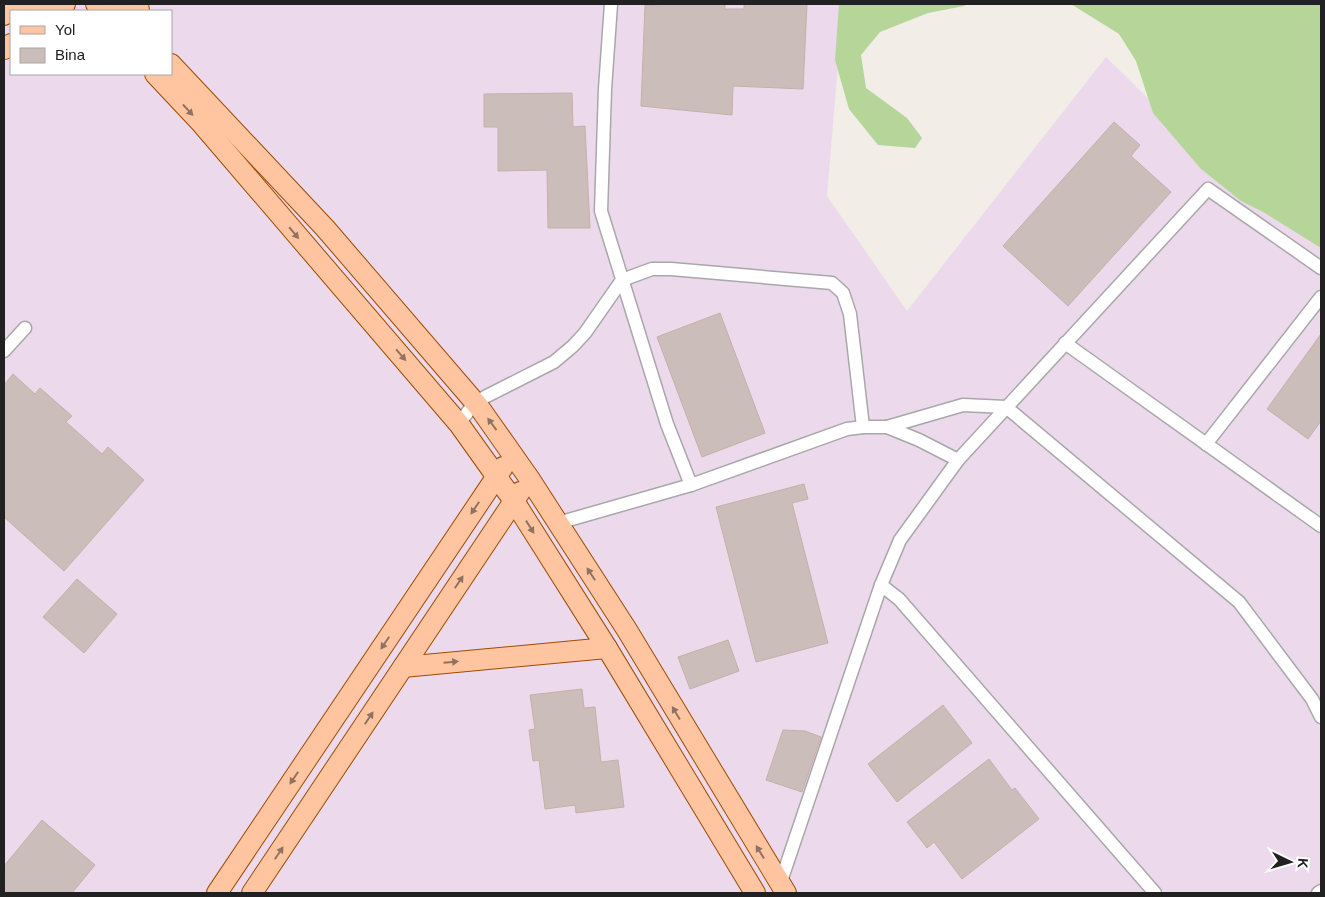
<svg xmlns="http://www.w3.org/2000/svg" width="1325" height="897" font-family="Helvetica,sans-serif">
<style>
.industrial{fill:#ecd9ec;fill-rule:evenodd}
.forest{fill:#b6d599}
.building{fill:#cbbeba;stroke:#c6afa8}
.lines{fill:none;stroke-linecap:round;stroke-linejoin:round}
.street-casing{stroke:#a8a8a8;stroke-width:15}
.primary-casing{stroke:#9f4c00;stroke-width:22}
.street{stroke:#fff;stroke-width:12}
.primary{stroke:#ffc4a0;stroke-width:20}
.oneway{fill:#907260}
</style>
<rect width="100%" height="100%" fill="#f2ede7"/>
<path class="industrial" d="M 4,4 L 843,4 L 827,196 L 907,311 L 1106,57 L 1251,200 L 1321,241 L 1321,893 L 4,893 ZM 11,11 L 171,11 L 171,74 L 11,74 Z"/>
<g class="forest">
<path d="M 839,4 L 967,4 L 964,6 L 928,13 L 880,32 L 861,55 L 866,88 L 907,118 L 922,138 L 915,148 L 878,145 L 849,109 L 835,60 Z"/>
<path d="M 1071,4 L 1321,4 L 1321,248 L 1265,213 L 1241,201 L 1201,169 L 1153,113 L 1136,61 L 1119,34 Z"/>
</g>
<g class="building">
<path d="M 659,4 L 725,4 L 725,9 L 744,9 L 744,4 L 807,4 L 803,89 L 733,86 L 732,115 L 641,106 L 645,5 L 659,6 Z"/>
<path d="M 572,93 L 573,127 L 585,126 L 590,228 L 548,228 L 547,170 L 498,171 L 498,127 L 484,127 L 484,94 Z"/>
<path d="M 1114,122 L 1140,145 L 1131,156 L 1171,192 L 1068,306 L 1003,246 Z"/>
<path d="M 720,313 L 765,433 L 702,457 L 657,337 Z"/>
<path d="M 1321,334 L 1321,421 L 1308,439 L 1267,409 Z"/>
<path d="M 13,374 L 35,394 L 40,388 L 72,416 L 66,422 L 102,454 L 108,447 L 144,480 L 64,571 L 4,517 L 4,385 Z"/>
<path d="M 804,484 L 808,499 L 792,503 L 828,643 L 756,662 L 716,507 Z"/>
<path d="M 77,579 L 117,614 L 84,653 L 43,617 Z"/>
<path d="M 728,640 L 739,671 L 690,689 L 678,657 Z"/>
<path d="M 582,689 L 584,708 L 595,707 L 601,762 L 618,760 L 624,807 L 576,813 L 575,805 L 545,809 L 539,760 L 533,761 L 529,730 L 535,729 L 530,695 Z"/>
<path d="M 943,705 L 972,743 L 897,802 L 868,764 Z"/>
<path d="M 783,730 L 805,731 L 821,737 L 802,792 L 766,780 Z"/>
<path d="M 989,759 L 1012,790 L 1015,788 L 1039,819 L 962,879 L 934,842 L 927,848 L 907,822 Z"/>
<path d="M 42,820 L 95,865 L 72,893 L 4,893 L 4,866 Z"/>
</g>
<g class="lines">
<defs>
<g id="street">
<path d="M 611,4 L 605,89 L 601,211 L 667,424 L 691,485"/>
<path d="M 1065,343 L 1321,526"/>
<path d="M 4,351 L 25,328"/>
<path d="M 459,424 L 475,402 L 554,362 L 573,346 L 585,333 L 622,280 L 652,269 L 671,269 L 832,283 L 843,293 L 850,314 L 863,427"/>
<path d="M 887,427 L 963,405 L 1006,407 L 1239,602 L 1312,699 L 1321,717"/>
<path d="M 1206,444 L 1321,297"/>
<path d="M 958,460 L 1208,189 L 1321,268"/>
<path d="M 558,523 L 691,485 L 847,429 L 863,427 L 887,427 L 919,440 L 958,460 L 900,540 L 881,585 L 780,884"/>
<path d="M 881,585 L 899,599 L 1155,893"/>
<path d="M 1318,893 L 1321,891"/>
</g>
<g id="primary">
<path d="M 96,4 L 102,11"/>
<path d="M 115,4 L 122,11"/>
<path d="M 138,4 L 139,11"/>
<path d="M 31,11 L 41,4"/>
<path d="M 55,11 L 65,4"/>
<path d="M 4,15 L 18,4"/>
<path d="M 4,49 L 11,44"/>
<path d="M 171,64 L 325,228 L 479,407 L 529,478 L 627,630 L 786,893"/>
<path d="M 155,74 L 202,124 L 459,424 L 514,501 L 607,648 L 755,893"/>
<path d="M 403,667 L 607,648"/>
<path d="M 217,893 L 503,467"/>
<path d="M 252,893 L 520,492"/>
</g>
</defs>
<use href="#street" class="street-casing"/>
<use href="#primary" class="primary-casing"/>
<use href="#street" class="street"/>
<use href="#primary" class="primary"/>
</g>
<defs><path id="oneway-solid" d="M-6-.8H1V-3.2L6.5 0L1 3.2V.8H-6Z" transform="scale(1.25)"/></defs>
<g class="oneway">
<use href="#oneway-solid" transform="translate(188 110) rotate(47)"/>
<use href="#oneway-solid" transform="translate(294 233) rotate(50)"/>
<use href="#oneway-solid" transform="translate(401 355) rotate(49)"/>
<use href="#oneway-solid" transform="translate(492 424) rotate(-126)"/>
<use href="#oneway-solid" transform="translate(475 508) rotate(124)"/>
<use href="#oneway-solid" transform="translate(530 527) rotate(58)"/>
<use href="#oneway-solid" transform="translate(591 574) rotate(-123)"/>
<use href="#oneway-solid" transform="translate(459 582) rotate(-56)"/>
<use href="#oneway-solid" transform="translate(385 643) rotate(124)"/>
<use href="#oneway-solid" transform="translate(451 662) rotate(-5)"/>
<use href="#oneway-solid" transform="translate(676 713) rotate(-121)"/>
<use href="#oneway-solid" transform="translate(369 718) rotate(-56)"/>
<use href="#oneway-solid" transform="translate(294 778) rotate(124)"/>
<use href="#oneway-solid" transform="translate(760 852) rotate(-122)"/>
<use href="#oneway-solid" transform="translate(279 853) rotate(-56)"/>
</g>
<rect width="1325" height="897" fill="none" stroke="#212121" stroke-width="10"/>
<rect x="10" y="10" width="162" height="65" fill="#ffffff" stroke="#a6a6a6"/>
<rect x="20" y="26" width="25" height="8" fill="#ffc4a0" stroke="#a6a6a6"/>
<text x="55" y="35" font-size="15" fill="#212121">Yol</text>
<rect x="20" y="48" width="25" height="15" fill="#cbbeba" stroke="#a6a6a6"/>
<text x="55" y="60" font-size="15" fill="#212121">Bina</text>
<g transform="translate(1290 862) rotate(95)" stroke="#ffffff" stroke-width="4" paint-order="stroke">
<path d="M0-4L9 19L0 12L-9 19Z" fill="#212121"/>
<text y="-8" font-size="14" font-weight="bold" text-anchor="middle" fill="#212121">K</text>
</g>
</svg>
